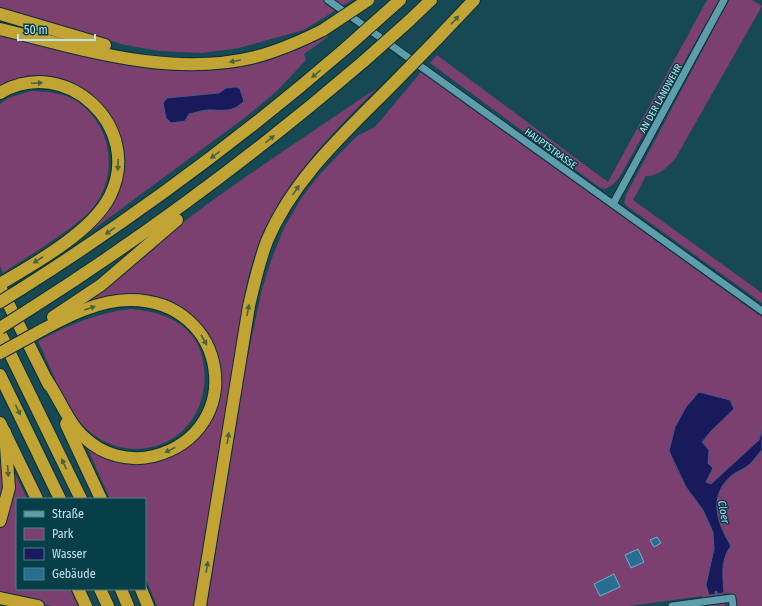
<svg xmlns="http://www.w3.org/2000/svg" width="762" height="606" font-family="'Fira Sans Condensed',sans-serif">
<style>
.green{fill:#7b4070;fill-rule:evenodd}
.water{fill:#181a5b;stroke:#4b5686}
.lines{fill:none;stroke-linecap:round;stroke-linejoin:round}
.stream{stroke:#4b5686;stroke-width:3}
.building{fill:#266f93;stroke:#79adca}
.minor-casing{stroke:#0a2e35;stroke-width:9}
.highway-casing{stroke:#0a2e35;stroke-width:14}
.minor{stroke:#5d9dac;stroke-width:7}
.highway{stroke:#c1a434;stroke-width:12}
.highway-bridge-casing{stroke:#0a2e35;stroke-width:14;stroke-linecap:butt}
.highway-bridge{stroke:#c1a434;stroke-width:12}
.oneway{fill:#486242}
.labels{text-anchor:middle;stroke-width:3;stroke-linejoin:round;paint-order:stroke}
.street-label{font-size:10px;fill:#c2e1e9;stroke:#073f49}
.water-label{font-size:11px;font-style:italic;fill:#c1cbf4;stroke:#073f49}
</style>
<rect width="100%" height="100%" fill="#164954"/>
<g class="green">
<path d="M 0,0 L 352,0 L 304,30 L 239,48 L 202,53 L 160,51 L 125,45 L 0,7 Z"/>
<path d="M 707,0 L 719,0 L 619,178 L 612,185 L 605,189 L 599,187 L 430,63 L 437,55 L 608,182 Z"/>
<path d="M 729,0 L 752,0 L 762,6 L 675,159 C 666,168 659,176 646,176 L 633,200 L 762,293 L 762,303 L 628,207 L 624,203 L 626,195 Z"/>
<path d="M 0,36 C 71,52 144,76 218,70 C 256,67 292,53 327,36 L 328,37 L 304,54 L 306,60 L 278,90 L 247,116 L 79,240 L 100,220 L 119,187 L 123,169 L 123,152 L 122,140 L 115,125 L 101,104 L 85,90 L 72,84 L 0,89 ZM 236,87 L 240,89 L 229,110 L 206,110 L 189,114 L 167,98 L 219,93 L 226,88 Z"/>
<path d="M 421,72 L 762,317 L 762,429 L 759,440 L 711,484 L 706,482 L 708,463 L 702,443 L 711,431 L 734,409 L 686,407 C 679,420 671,433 670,449 C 669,458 686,487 692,495 C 700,506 710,519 713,532 C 718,554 702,575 710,595 L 724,593 L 722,569 L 728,550 L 718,521 L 716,500 L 719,491 L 731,476 L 749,465 L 762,450 L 762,606 L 737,606 L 735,595 L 724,593 L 725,606 L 696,606 L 703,605 L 702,596 L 629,606 L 207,606 L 247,360 L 262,289 L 272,258 L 284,228 L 302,197 L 320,174 L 357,136 L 375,127 Z"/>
<path d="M 377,88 C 329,137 279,185 256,251 C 252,263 249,275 246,287 L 196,606 L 157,606 L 145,577 L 145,499 L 110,499 L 85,443 L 149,462 L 170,456 L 189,443 L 219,381 L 217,356 L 209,337 L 198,322 L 181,307 L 156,298 L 130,295 L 81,307 C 117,278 152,246 189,218 C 250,172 314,131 377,88 Z"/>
<path d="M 31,91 C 47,92 64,92 78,102 C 113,127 119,176 92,209 C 72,231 29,255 3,273 L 0,266 L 0,104 L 8,98 Z"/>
<path d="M 131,309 C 152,311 171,315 187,330 C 197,339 203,354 204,368 C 209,411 180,449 135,449 C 115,449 96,439 81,424 C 65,407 49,363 38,341 C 69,325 96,313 131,309 Z"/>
<path d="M 0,441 L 27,499 L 17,499 L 17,589 L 70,589 L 78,606 L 52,606 L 0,594 Z"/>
</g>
<g class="water">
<path d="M 236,87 L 240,89 L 244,101 C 232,113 224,110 208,110 C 202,110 195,113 189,114 L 185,121 L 171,123 L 166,118 L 163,103 L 167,98 L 219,93 L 226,88 Z"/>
<path d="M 699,392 L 730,400 L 734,409 L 711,431 L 702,442 L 709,450 L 708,463 L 713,468 L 706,482 L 711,484 L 759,440 L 762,429 L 762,450 C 758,454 754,460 750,464 C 745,469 737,471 731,476 C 708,496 717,523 731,546 C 720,560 723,577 724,593 L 709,595 L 706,585 L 714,549 L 713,532 L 703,510 L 686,487 L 669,451 L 675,427 L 686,407 Z"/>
</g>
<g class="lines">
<path class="stream" d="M 716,592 L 717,606"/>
</g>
<g class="building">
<path d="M 657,537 L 661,543 L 654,547 L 650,540 Z"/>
<path d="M 638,549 L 644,562 L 631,568 L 625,555 Z"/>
<path d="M 614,574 L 620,587 L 600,596 L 594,584 Z"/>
</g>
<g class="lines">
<defs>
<g id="minor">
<path d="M 328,0 L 762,311"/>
<path d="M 613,204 L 724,0"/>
<path d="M 672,606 L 732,598 L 733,606"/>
</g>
<g id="highway">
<path d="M 392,7 L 400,0"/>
<path d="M 0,14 L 105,45"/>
<path d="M 409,21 L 431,0"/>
<path d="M 0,29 C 83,49 169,78 255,57 C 278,51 301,41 323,30"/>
<path d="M 436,40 L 474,0"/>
<path d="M 0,93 C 66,54 144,127 110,196 C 92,232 34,264 0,284"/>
<path d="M 0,287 L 49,385"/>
<path d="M 21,289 C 135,217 243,137 346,48"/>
<path d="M 30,309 C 148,234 258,152 364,61"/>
<path d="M 53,317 L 101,285 L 177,220"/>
<path d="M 42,330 C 68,316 99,300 130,300 C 229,300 248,431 154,456 C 129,462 102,455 84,437 C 68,423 59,397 46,379"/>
<path d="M 0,333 L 81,499"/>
<path d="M 0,375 L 60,499"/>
<path d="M 0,423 L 37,499"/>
<path d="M 66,424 L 101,499"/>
<path d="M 0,521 L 9,488 L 5,432"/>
<path d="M 78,589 L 86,606"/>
<path d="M 100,589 L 108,606"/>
<path d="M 121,589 L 128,606"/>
<path d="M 141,589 L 148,606"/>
<path d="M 0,598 L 38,606"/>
<path d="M 200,606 L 249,306 C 254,284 259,262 267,241 C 294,177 347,131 394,83"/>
</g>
</defs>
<use href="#minor" class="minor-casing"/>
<use href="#highway" class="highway-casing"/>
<use href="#minor" class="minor"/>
<use href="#highway" class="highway"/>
<defs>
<g id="highway-bridge">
<path d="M 323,30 L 368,0"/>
<path d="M 346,48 L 392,7"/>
<path d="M 364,61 L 409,21"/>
<path d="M 394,83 L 436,40"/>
<path d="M 0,302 L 21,289"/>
<path d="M 0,328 L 30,309"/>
<path d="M 0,353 L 42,330"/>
</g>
</defs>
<use href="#highway-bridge" class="highway-bridge-casing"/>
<use href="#highway-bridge" class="highway-bridge"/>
</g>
<defs><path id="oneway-solid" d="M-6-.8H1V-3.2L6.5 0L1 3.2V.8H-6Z"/></defs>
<g class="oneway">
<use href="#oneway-solid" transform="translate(455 20) rotate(-47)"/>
<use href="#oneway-solid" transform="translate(235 61) rotate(170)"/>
<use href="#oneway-solid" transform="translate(316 74) rotate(140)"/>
<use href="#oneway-solid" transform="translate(37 83) rotate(-2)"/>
<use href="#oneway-solid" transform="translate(270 139) rotate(-39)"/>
<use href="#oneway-solid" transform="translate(215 155) rotate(143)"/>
<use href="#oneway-solid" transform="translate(118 165) rotate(93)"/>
<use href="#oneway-solid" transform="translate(296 190) rotate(-55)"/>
<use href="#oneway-solid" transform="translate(110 231) rotate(145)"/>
<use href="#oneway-solid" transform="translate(38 260) rotate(147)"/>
<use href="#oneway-solid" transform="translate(90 308) rotate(-19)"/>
<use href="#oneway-solid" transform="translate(248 310) rotate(-80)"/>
<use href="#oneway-solid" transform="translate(204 340) rotate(61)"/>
<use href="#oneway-solid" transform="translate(18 410) rotate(64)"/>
<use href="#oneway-solid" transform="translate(228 438) rotate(-81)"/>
<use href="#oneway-solid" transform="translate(170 450) rotate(154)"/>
<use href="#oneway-solid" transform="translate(64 464) rotate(-115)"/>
<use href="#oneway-solid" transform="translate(8 471) rotate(86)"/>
<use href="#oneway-solid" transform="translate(207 567) rotate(-81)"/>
</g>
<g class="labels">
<g class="street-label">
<text transform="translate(660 98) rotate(-61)" y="4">AN DER LANDWEHR</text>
<text transform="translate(551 148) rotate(36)" y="4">HAUPTSTRASSE</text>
</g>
<g class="water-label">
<text transform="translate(724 512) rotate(80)" y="4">Cloer</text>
</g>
</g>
<rect x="16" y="498" width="130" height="92" fill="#073f49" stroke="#528089"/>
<rect x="24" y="511" width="20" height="6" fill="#5d9dac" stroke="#528089"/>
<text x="52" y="518" font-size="12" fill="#c2e1e9">Straße</text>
<rect x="24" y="528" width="20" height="12" fill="#7b4070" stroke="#528089"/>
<text x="52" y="538" font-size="12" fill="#c2e1e9">Park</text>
<rect x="24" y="548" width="20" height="12" fill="#181a5b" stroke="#528089"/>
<text x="52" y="558" font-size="12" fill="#c2e1e9">Wasser</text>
<rect x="24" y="568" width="20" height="12" fill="#266f93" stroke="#528089"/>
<text x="52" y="578" font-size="12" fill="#c2e1e9">Gebäude</text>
<path d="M18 34v6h77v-6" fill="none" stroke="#c2e1e9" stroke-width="2"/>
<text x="24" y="34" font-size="12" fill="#c2e1e9" stroke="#073f49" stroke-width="3" paint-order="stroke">50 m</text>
</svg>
